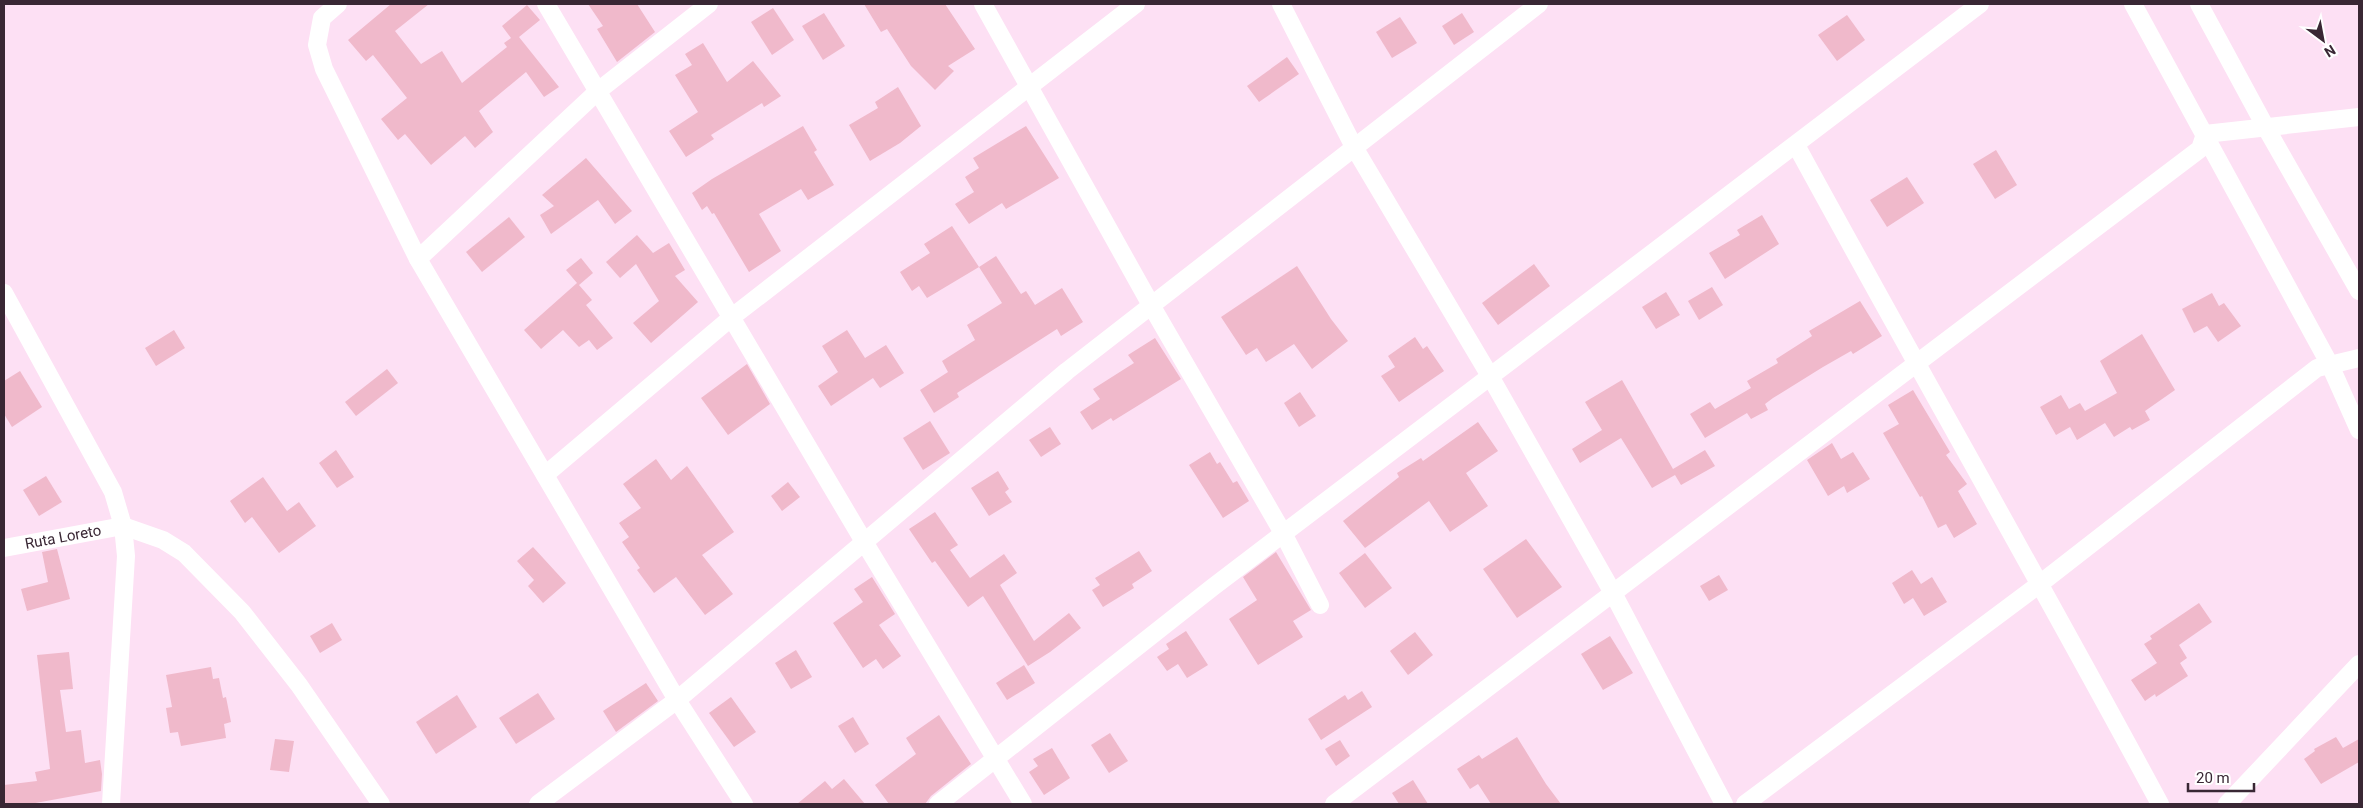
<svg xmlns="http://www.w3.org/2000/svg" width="2363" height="808" font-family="Roboto,sans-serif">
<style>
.building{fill:#f0b9cb}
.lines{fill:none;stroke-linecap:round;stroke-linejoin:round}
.street{stroke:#fff;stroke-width:18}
.labels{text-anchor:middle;stroke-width:4;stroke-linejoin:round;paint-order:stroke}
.street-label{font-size:15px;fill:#392734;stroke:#fff}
</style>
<rect width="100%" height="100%" fill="#fde0f4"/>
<g class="building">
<path d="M 391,4 L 429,4 L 395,31 L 421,64 L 442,51 L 462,83 L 507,47 L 504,43 L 511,38 L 502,26 L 527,5 L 540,20 L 519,37 L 559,87 L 544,97 L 526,72 L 479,111 L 493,132 L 475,148 L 465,136 L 431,165 L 405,134 L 398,140 L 381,119 L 407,98 L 373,55 L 366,61 L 348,40 Z"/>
<path d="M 588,4 L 637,4 L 655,32 L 617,62 L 597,29 L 603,26 Z"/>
<path d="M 864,4 L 945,4 L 975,49 L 948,66 L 954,71 L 935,90 L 911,66 L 887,29 L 881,32 Z"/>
<path d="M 773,8 L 794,40 L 772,55 L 751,22 Z"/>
<path d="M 824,13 L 845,46 L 823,60 L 802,26 Z"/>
<path d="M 1462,13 L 1474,32 L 1454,45 L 1442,26 Z"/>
<path d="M 1847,15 L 1865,40 L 1837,61 L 1818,35 Z"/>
<path d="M 1400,17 L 1417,43 L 1392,58 L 1376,32 Z"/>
<path d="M 703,43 L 727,82 L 753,61 L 781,96 L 764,107 L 762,103 L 711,135 L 714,139 L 686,157 L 669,131 L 698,112 L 675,75 L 692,65 L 685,54 Z"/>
<path d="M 1287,57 L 1299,74 L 1259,102 L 1247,86 Z"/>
<path d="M 898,87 L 921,126 L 900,143 L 870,161 L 849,125 L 878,108 L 875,102 Z"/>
<path d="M 803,126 L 817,150 L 814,152 L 834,185 L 808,200 L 801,189 L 759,214 L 781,251 L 749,272 L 714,213 L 712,214 L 707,206 L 702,210 L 692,193 L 712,179 Z"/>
<path d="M 1026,126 L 1059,178 L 1006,209 L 1002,203 L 969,224 L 955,204 L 974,192 L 965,177 L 979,168 L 973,158 Z"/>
<path d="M 1996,150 L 2017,185 L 1995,199 L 1973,164 Z"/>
<path d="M 586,158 L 632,211 L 615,224 L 598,200 L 551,234 L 540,215 L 554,206 L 542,195 Z"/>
<path d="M 1907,177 L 1924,203 L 1887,227 L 1870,200 Z"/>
<path d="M 1762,215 L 1779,244 L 1725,279 L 1709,253 L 1740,235 L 1737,230 Z"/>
<path d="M 509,217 L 525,237 L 482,272 L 466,252 Z"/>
<path d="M 952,226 L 979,267 L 927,298 L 919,286 L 912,291 L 900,272 L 930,253 L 924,244 Z"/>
<path d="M 637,235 L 653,253 L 669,243 L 685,270 L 675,276 L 698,302 L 651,343 L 633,323 L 659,301 L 636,264 L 620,278 L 606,262 Z"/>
<path d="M 996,256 L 1021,294 L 1026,291 L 1035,305 L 1062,288 L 1083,322 L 1061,336 L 1057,329 L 957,393 L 959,397 L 934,413 L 920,390 L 948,372 L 942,361 L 975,340 L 967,325 L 1002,303 L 979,267 Z"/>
<path d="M 581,258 L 593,273 L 579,285 L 592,300 L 586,305 L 613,338 L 597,350 L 589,340 L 579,347 L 563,330 L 541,349 L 524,330 L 577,283 L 566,270 Z"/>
<path d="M 1534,264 L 1550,286 L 1498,325 L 1482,303 Z"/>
<path d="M 1297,266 L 1331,319 L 1348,341 L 1312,369 L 1294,344 L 1266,362 L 1257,348 L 1246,355 L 1221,317 Z"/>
<path d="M 1712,287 L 1723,305 L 1699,320 L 1688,301 Z"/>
<path d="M 1666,292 L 1680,315 L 1656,329 L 1642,307 Z"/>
<path d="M 2212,293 L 2219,306 L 2224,303 L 2241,326 L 2218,342 L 2207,326 L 2194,333 L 2182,309 Z"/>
<path d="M 1860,301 L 1882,336 L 1853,354 L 1851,351 L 1823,367 L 1773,398 L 1765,404 L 1768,410 L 1751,419 L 1747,413 L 1705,438 L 1690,414 L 1710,402 L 1715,409 L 1751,388 L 1747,381 L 1778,363 L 1776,359 L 1812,336 L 1809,331 Z"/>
<path d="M 174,330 L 185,348 L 156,366 L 145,348 Z"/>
<path d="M 847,330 L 865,358 L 886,345 L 904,373 L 880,388 L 873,378 L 831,406 L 818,386 L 838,372 L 822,346 Z"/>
<path d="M 2142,334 L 2175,390 L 2145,411 L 2150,420 L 2132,430 L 2130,427 L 2114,437 L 2105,423 L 2077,440 L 2070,427 L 2056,435 L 2040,407 L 2061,395 L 2069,409 L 2080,403 L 2085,411 L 2117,393 L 2100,361 Z"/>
<path d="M 1415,337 L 1423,349 L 1427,346 L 1444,371 L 1399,402 L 1381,376 L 1395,367 L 1388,356 Z"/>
<path d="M 1155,338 L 1181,379 L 1113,421 L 1111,418 L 1092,430 L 1080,412 L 1100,399 L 1093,389 L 1134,363 L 1128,355 Z"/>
<path d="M 747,364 L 770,404 L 728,435 L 701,398 Z"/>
<path d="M 387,369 L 398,383 L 356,416 L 345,402 Z"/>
<path d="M 20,371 L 42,407 L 12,427 L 4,414 L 4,381 Z"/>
<path d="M 1622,380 L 1673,469 L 1705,450 L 1715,466 L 1681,485 L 1675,475 L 1652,488 L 1621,438 L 1580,463 L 1572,449 L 1602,430 L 1585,402 Z"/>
<path d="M 1913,390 L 1950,452 L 1946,455 L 1967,484 L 1958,491 L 1977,524 L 1954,538 L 1946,524 L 1938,528 L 1922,496 L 1920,497 L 1883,433 L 1899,424 L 1888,405 Z"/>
<path d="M 1300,392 L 1316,416 L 1299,427 L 1284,403 Z"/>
<path d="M 930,421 L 950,453 L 923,470 L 903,438 Z"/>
<path d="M 1478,422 L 1498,451 L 1466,473 L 1488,506 L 1450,532 L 1429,501 L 1365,548 L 1343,521 L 1399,477 L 1397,473 L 1421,458 L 1423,461 Z"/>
<path d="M 1050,427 L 1061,444 L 1041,457 L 1029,440 Z"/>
<path d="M 1832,443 L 1841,459 L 1853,452 L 1870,479 L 1847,493 L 1844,486 L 1828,496 L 1807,460 Z"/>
<path d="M 336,450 L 354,477 L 337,488 L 319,463 Z"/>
<path d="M 1210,452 L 1217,464 L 1220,462 L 1233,483 L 1237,481 L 1249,501 L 1223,518 L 1189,465 Z"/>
<path d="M 656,459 L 671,480 L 687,466 L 734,532 L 702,555 L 733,594 L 705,615 L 676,577 L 654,593 L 637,570 L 640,568 L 622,542 L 629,537 L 619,523 L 641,508 L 623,484 Z"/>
<path d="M 998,471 L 1009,489 L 1005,492 L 1012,502 L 989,516 L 971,488 Z"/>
<path d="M 46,476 L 62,502 L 39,516 L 23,490 Z"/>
<path d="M 263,477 L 287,511 L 299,502 L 316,526 L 279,553 L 252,517 L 245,523 L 230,501 Z"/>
<path d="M 788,482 L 800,497 L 782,511 L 771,496 Z"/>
<path d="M 935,512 L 958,545 L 950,550 L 970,578 L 1004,554 L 1017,573 L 1000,585 L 1034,641 L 1069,613 L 1081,628 L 1050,652 L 1028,666 L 983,596 L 968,607 L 935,561 L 932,563 L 909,529 Z"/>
<path d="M 1526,539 L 1562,587 L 1517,618 L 1483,569 Z"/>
<path d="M 533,547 L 566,583 L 543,603 L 528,586 L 534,580 L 517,561 Z"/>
<path d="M 57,549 L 70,599 L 27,611 L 21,589 L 48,582 L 42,552 Z"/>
<path d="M 1139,551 L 1152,571 L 1132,584 L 1134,588 L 1103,607 L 1092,590 L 1100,585 L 1095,578 Z"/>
<path d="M 1276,552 L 1311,610 L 1293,621 L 1303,637 L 1258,665 L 1229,619 L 1257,600 L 1243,577 Z"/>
<path d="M 1365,553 L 1392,588 L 1365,608 L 1339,573 Z"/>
<path d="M 1912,570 L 1921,584 L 1932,577 L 1947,602 L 1924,616 L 1913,598 L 1904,604 L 1892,583 Z"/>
<path d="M 1719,575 L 1728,590 L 1709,601 L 1700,586 Z"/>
<path d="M 872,577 L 895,614 L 879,625 L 901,656 L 883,669 L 876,659 L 863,668 L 833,623 L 863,602 L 854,589 Z"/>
<path d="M 2199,603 L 2212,622 L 2179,645 L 2187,658 L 2180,663 L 2188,676 L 2156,697 L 2155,694 L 2145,701 L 2131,680 L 2157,663 L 2144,644 L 2152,639 L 2150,636 Z"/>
<path d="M 332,623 L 342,640 L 320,653 L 310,636 Z"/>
<path d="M 1186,631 L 1208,665 L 1187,678 L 1178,664 L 1167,671 L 1157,657 L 1169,649 L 1166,644 Z"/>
<path d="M 1415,632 L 1433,655 L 1408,675 L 1390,651 Z"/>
<path d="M 1610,636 L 1633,673 L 1603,690 L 1581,654 Z"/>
<path d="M 796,650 L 812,677 L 791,689 L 775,663 Z"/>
<path d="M 69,652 L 73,689 L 60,690 L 66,732 L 81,730 L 85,763 L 100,760 L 102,774 L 101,791 L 30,804 L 4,804 L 4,785 L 37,781 L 35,772 L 50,769 L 37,655 Z"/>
<path d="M 1024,665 L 1035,683 L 1007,700 L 996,683 Z"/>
<path d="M 211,667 L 213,679 L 219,678 L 223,698 L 226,697 L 231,722 L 224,724 L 226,738 L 181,746 L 178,732 L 170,733 L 166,708 L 172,707 L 166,675 Z"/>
<path d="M 646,683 L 658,701 L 616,732 L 603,711 Z"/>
<path d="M 1362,691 L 1372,707 L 1321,740 L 1308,719 L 1345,695 L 1348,700 Z"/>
<path d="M 538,693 L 555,719 L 516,744 L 499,718 Z"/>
<path d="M 457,695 L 477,727 L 436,754 L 416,722 Z"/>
<path d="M 731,697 L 756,732 L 734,747 L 709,713 Z"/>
<path d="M 939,715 L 971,764 L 931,796 L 925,804 L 889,804 L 875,785 L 916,754 L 906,738 Z"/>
<path d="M 853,717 L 869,744 L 855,753 L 838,726 Z"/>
<path d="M 1110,733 L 1128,761 L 1109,773 L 1091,745 Z"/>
<path d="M 1517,737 L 1546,784 L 1561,804 L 1491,804 L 1478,784 L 1470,789 L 1457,769 L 1479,755 L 1482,759 Z"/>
<path d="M 2336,737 L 2343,748 L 2359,739 L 2359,762 L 2321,784 L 2304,759 L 2315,751 L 2314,749 Z"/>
<path d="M 275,739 L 294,741 L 289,772 L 270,770 Z"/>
<path d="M 1340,740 L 1350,756 L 1336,766 L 1325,749 Z"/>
<path d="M 1052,748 L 1070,778 L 1044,795 L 1029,772 L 1038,766 L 1033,759 Z"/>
<path d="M 844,779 L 865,804 L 797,804 L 825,781 L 832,789 Z"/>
<path d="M 1413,780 L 1428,804 L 1399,804 L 1392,793 Z"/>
</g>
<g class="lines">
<g class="street">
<path d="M 338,4 L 322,18 L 317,45 L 324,69 L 418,259 L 677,700 L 744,804"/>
<path d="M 546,4 L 863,540 L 1023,804"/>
<path d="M 983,4 L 1151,305 L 1283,533 L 1320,605"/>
<path d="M 1281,4 L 1354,147 L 1490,376 L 1613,593 L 1724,804"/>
<path d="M 2133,4 L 2330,365 L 2359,430"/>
<path d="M 2199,4 L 2265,126 L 2359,291"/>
<path d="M 1796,145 C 1916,365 2041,583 2160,804"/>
<path d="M 418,259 L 598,91 L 709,4"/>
<path d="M 4,293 L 113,492 L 123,526 L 126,556 L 111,804"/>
<path d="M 545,475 L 732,317 L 1136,4"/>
<path id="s1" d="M 4,548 L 123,526 L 163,540 L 184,553 L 242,612 L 299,685 L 381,804"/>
<path d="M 538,804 L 677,700 L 1067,371 L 1539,4"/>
<path d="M 938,804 L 1213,587 L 1980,4"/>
<path d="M 1334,804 L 2200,149 L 2205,134 L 2359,117"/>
<path d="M 1745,804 L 2041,583 L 2317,368 L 2359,358"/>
<path d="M 2227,804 L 2359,664"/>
</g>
</g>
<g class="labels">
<g class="street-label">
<text dy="5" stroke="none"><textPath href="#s1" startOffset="60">Ruta Loreto</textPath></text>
</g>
</g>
<rect width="2363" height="808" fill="none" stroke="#392734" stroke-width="10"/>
<g transform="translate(2323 40) rotate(148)" stroke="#ffffff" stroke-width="4" paint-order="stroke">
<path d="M0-4L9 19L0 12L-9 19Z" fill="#392734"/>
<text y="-8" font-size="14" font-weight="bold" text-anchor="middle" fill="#392734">N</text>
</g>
<path d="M2188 783v8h66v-8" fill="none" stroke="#392734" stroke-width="2.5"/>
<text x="2196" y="783" font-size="15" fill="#392734" stroke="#ffffff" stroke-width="4" paint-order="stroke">20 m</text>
</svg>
